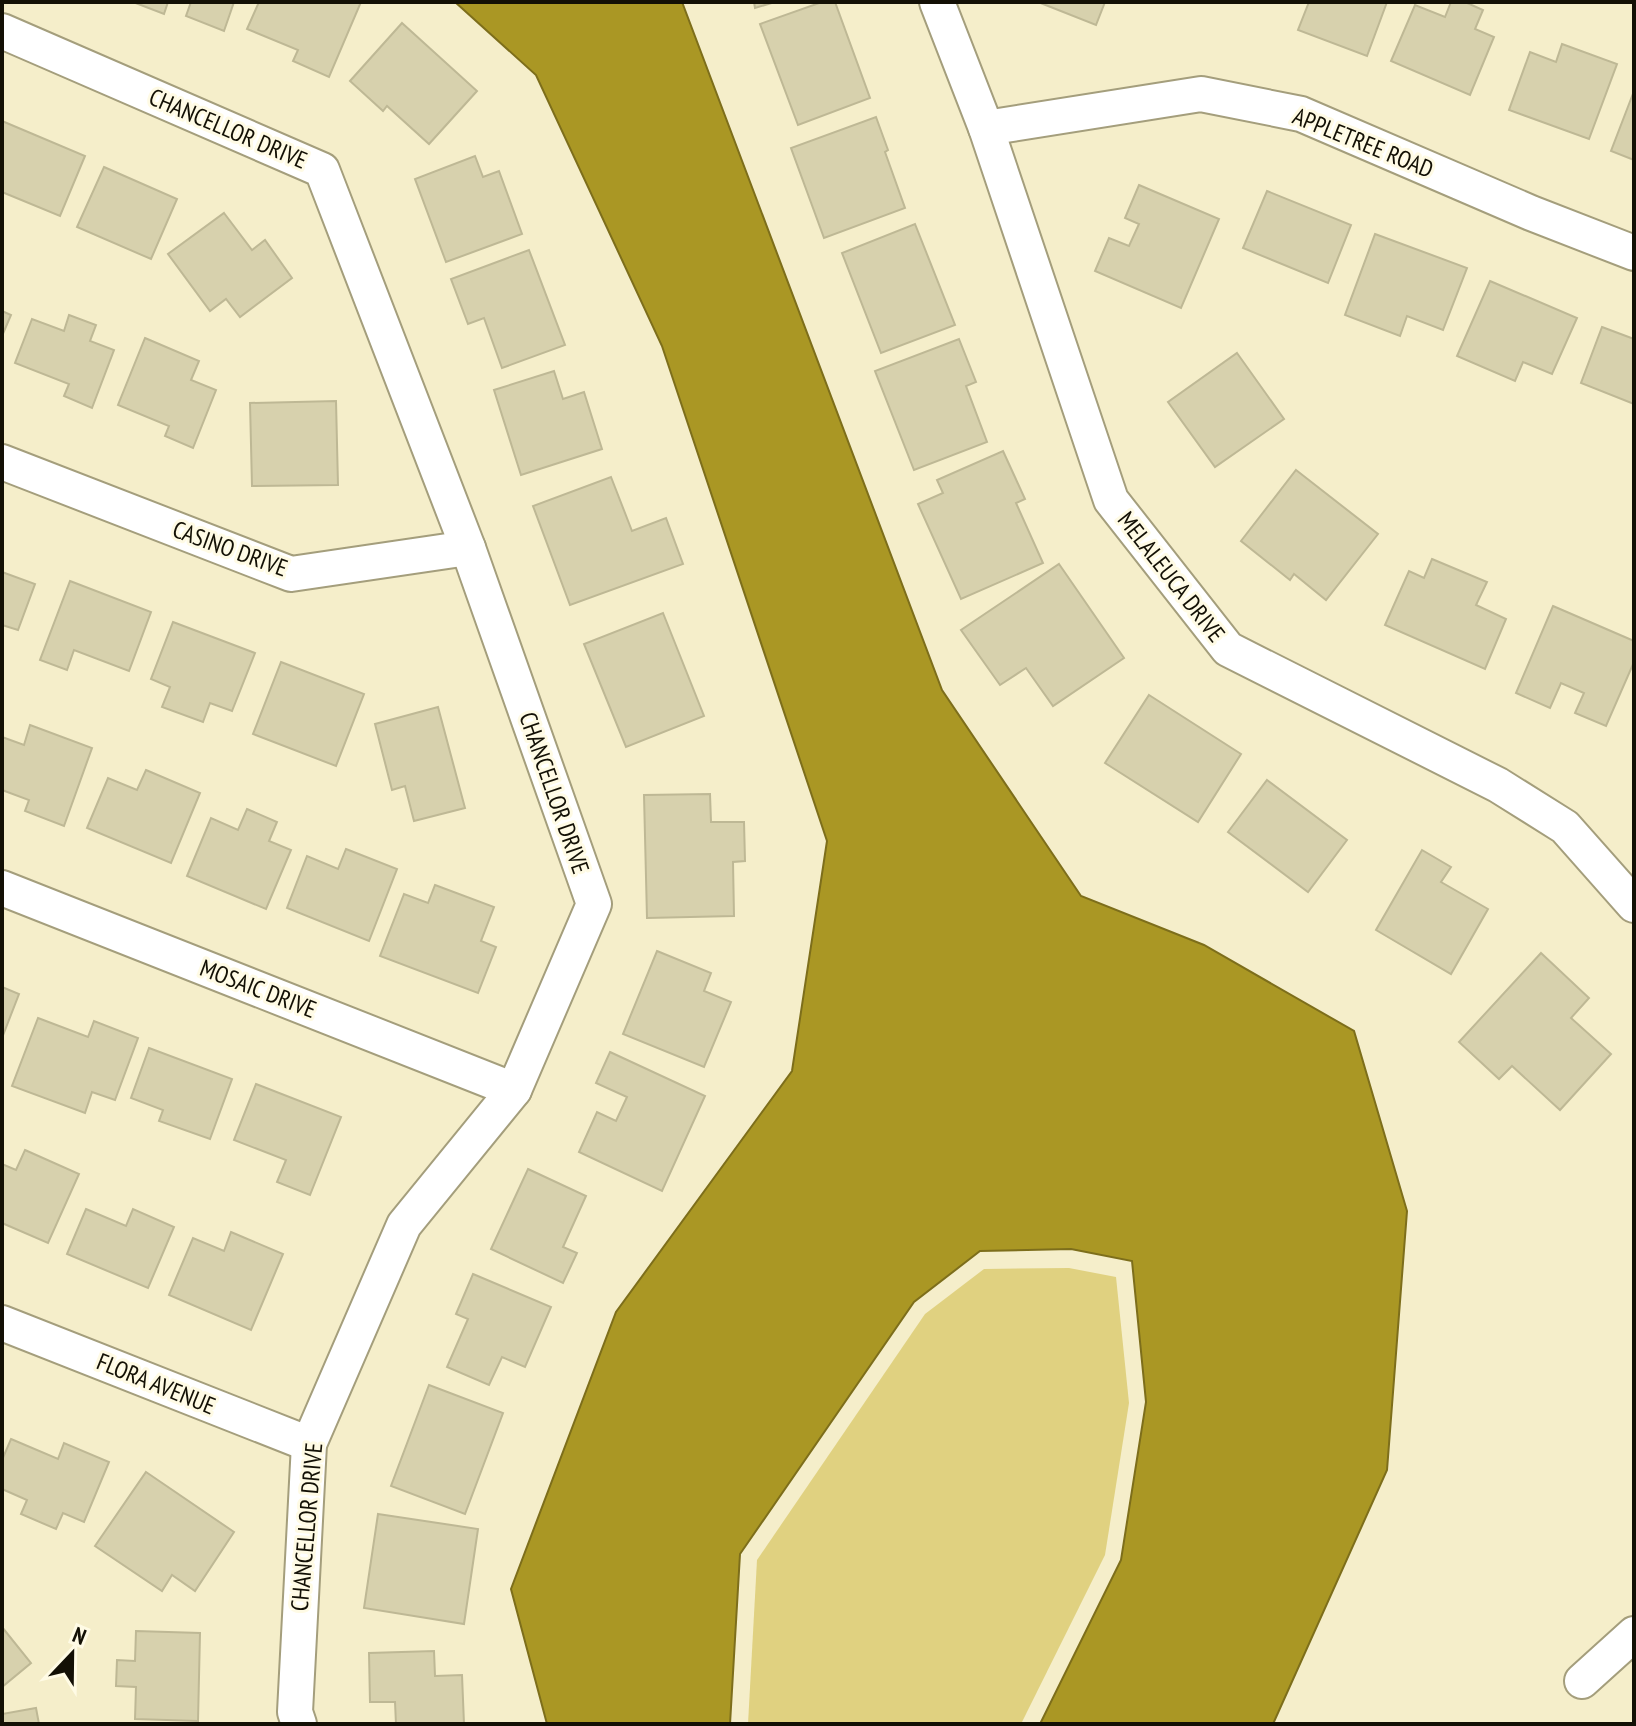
<svg xmlns="http://www.w3.org/2000/svg" width="1636" height="1726" font-family="'PT Sans Narrow',sans-serif">
<style>
.green{fill:#e0d180}
.water{fill:#aa9724;stroke:#7d6e1b;stroke-width:2}
.building{fill:#d7d1ad;stroke:#beb895;stroke-width:2}
.lines{fill:none;stroke-linecap:round;stroke-linejoin:round}
.street-casing{stroke:#a49e7c;stroke-width:38}
.street{stroke:#fff;stroke-width:34}
.labels{text-anchor:middle;stroke-width:6;stroke-linejoin:round;paint-order:stroke}
.street-label{font-size:24px;fill:#131005;stroke:#fffbe5}
</style>
<rect width="100%" height="100%" fill="#f5eeca"/>
<path class="green" d="M 1069,1268 L 1116,1277 L 1129,1403 L 1105,1555 L 1021,1724 L 748,1724 L 757,1560 L 925,1314 L 984,1269 Z"/>
<path class="water" d="M 455,2 L 682,2 L 942,690 L 1081,896 L 1204,945 L 1354,1031 L 1407,1211 L 1387,1470 L 1273,1724 L 1040,1724 L 1121,1560 L 1146,1402 L 1132,1261 L 1071,1249 L 980,1251 L 914,1302 L 740,1554 L 730,1724 L 547,1724 L 511,1589 L 616,1312 L 792,1071 L 827,841 L 662,346 L 536,75 Z"/>
<g class="building">
<path d="M 133,2 L 168,2 L 164,14 Z"/>
<path d="M 191,2 L 234,2 L 224,31 L 186,16 Z"/>
<path d="M 259,2 L 361,2 L 329,77 L 293,61 L 298,50 L 247,29 Z"/>
<path d="M 754,2 L 775,2 L 755,8 Z"/>
<path d="M 822,2 L 835,2 L 870,98 L 798,125 L 760,24 Z"/>
<path d="M 1038,2 L 1105,2 L 1096,25 Z"/>
<path d="M 1309,2 L 1387,2 L 1367,56 L 1298,30 Z"/>
<path d="M 1451,2 L 1465,2 L 1483,10 L 1475,29 L 1494,37 L 1470,95 L 1391,61 L 1415,5 L 1445,17 Z"/>
<path d="M 402,23 L 477,91 L 429,144 L 387,106 L 383,111 L 350,81 Z"/>
<path d="M 1562,44 L 1617,64 L 1589,139 L 1509,110 L 1530,52 L 1556,62 Z"/>
<path d="M 1634,91 L 1634,160 L 1611,151 Z"/>
<path d="M 876,117 L 888,150 L 885,152 L 905,208 L 824,238 L 791,148 Z"/>
<path d="M 2,121 L 85,156 L 60,216 L 2,192 Z"/>
<path d="M 475,156 L 483,177 L 499,171 L 522,234 L 446,262 L 415,179 Z"/>
<path d="M 104,167 L 177,199 L 151,259 L 77,227 Z"/>
<path d="M 1139,185 L 1219,219 L 1181,308 L 1095,271 L 1109,238 L 1129,246 L 1139,224 L 1125,218 Z"/>
<path d="M 1267,191 L 1351,225 L 1328,283 L 1243,248 Z"/>
<path d="M 224,213 L 252,250 L 265,240 L 292,278 L 240,317 L 226,299 L 210,311 L 168,254 Z"/>
<path d="M 915,224 L 955,325 L 881,353 L 842,253 Z"/>
<path d="M 1375,234 L 1467,268 L 1443,330 L 1407,316 L 1400,336 L 1345,315 Z"/>
<path d="M 529,250 L 565,345 L 502,368 L 484,318 L 468,324 L 451,279 Z"/>
<path d="M 1490,281 L 1577,318 L 1552,374 L 1523,362 L 1515,381 L 1457,356 Z"/>
<path d="M 2,311 L 11,315 L 2,336 Z"/>
<path d="M 69,315 L 96,325 L 90,341 L 114,350 L 92,408 L 64,396 L 69,384 L 15,363 L 32,319 L 64,331 Z"/>
<path d="M 1602,327 L 1634,339 L 1634,404 L 1581,383 Z"/>
<path d="M 145,338 L 199,361 L 191,380 L 216,390 L 193,448 L 165,436 L 169,426 L 118,405 Z"/>
<path d="M 959,339 L 976,382 L 966,386 L 987,442 L 914,470 L 875,371 Z"/>
<path d="M 1237,353 L 1284,419 L 1215,467 L 1168,402 Z"/>
<path d="M 554,371 L 563,399 L 584,392 L 602,449 L 521,475 L 494,390 Z"/>
<path d="M 336,401 L 338,485 L 252,486 L 250,403 Z"/>
<path d="M 1003,451 L 1025,499 L 1016,503 L 1043,563 L 961,599 L 918,504 L 943,493 L 937,480 Z"/>
<path d="M 1296,470 L 1378,534 L 1326,600 L 1294,574 L 1290,580 L 1241,541 Z"/>
<path d="M 611,477 L 632,531 L 666,518 L 683,564 L 570,605 L 533,506 Z"/>
<path d="M 1432,559 L 1487,582 L 1476,605 L 1506,619 L 1485,669 L 1385,625 L 1409,571 L 1424,578 Z"/>
<path d="M 1059,564 L 1124,658 L 1053,706 L 1026,668 L 1000,685 L 961,630 Z"/>
<path d="M 2,572 L 35,584 L 18,630 L 2,625 Z"/>
<path d="M 70,581 L 151,612 L 129,671 L 74,650 L 67,670 L 40,660 Z"/>
<path d="M 1553,606 L 1634,641 L 1634,662 L 1606,726 L 1575,713 L 1584,693 L 1561,683 L 1550,708 L 1516,693 Z"/>
<path d="M 663,613 L 704,716 L 626,747 L 584,644 Z"/>
<path d="M 173,622 L 255,653 L 232,711 L 210,703 L 203,722 L 162,707 L 170,687 L 151,679 Z"/>
<path d="M 281,662 L 364,694 L 336,766 L 253,734 Z"/>
<path d="M 1149,695 L 1241,754 L 1198,822 L 1105,763 Z"/>
<path d="M 438,707 L 465,808 L 414,821 L 405,786 L 392,790 L 375,724 Z"/>
<path d="M 30,725 L 92,748 L 64,826 L 25,811 L 29,800 L 2,790 L 2,737 L 24,745 Z"/>
<path d="M 146,770 L 200,793 L 171,863 L 87,828 L 108,778 L 137,790 Z"/>
<path d="M 1267,780 L 1347,840 L 1308,892 L 1228,832 Z"/>
<path d="M 710,794 L 711,822 L 744,822 L 745,861 L 733,862 L 734,916 L 647,918 L 644,795 Z"/>
<path d="M 247,809 L 277,822 L 269,841 L 291,850 L 266,909 L 187,876 L 211,818 L 238,830 Z"/>
<path d="M 346,849 L 397,869 L 369,941 L 287,908 L 307,856 L 338,869 Z"/>
<path d="M 1422,850 L 1451,867 L 1441,882 L 1488,909 L 1451,974 L 1376,930 Z"/>
<path d="M 435,885 L 494,907 L 481,941 L 496,947 L 478,993 L 380,956 L 404,894 L 428,903 Z"/>
<path d="M 657,951 L 711,973 L 704,991 L 731,1002 L 704,1067 L 623,1034 Z"/>
<path d="M 1541,953 L 1589,998 L 1571,1018 L 1611,1054 L 1560,1110 L 1512,1066 L 1499,1079 L 1459,1042 Z"/>
<path d="M 2,987 L 19,994 L 2,1038 Z"/>
<path d="M 38,1018 L 88,1037 L 94,1021 L 138,1038 L 115,1100 L 92,1092 L 85,1113 L 12,1086 Z"/>
<path d="M 149,1048 L 232,1079 L 210,1139 L 159,1121 L 163,1110 L 131,1098 Z"/>
<path d="M 610,1052 L 705,1096 L 662,1191 L 579,1152 L 597,1112 L 616,1121 L 627,1097 L 596,1083 Z"/>
<path d="M 256,1084 L 341,1117 L 310,1195 L 277,1182 L 286,1160 L 234,1140 Z"/>
<path d="M 25,1150 L 79,1174 L 48,1243 L 2,1223 L 2,1164 L 16,1170 Z"/>
<path d="M 528,1169 L 586,1196 L 563,1247 L 577,1253 L 563,1283 L 491,1249 Z"/>
<path d="M 86,1209 L 126,1226 L 133,1209 L 174,1227 L 148,1288 L 67,1254 Z"/>
<path d="M 231,1232 L 283,1254 L 251,1330 L 169,1295 L 193,1238 L 224,1251 Z"/>
<path d="M 473,1274 L 551,1307 L 525,1367 L 502,1357 L 489,1385 L 447,1367 L 468,1319 L 456,1314 Z"/>
<path d="M 429,1385 L 503,1413 L 465,1514 L 391,1486 Z"/>
<path d="M 11,1439 L 58,1459 L 64,1443 L 109,1462 L 84,1522 L 63,1513 L 56,1529 L 21,1514 L 27,1500 L 2,1489 L 2,1460 Z"/>
<path d="M 146,1472 L 234,1532 L 195,1591 L 172,1575 L 162,1591 L 95,1546 Z"/>
<path d="M 378,1514 L 478,1529 L 464,1624 L 364,1608 Z"/>
<path d="M 2,1627 L 31,1663 L 2,1687 Z"/>
<path d="M 136,1631 L 200,1633 L 198,1721 L 135,1719 L 136,1687 L 116,1686 L 117,1660 L 135,1661 Z"/>
<path d="M 434,1651 L 435,1676 L 462,1675 L 464,1724 L 396,1724 L 395,1702 L 370,1702 L 369,1653 Z"/>
<path d="M 36,1708 L 39,1724 L 2,1724 L 2,1714 Z"/>
</g>
<g class="lines">
<defs>
<g id="street">
<path d="M 937,2 L 986,128 L 1111,500 L 1228,649 L 1498,785 L 1565,827 L 1634,905"/>
<path d="M 2,31 L 322,170 L 468,548 L 594,904 L 514,1090 L 404,1225 L 309,1444 L 295,1712 L 299,1724"/>
<path d="M 986,128 L 1201,94 L 1301,114 L 1531,213 L 1634,253"/>
<path d="M 2,462 L 291,574 L 468,548"/>
<path d="M 2,888 L 514,1090"/>
<path d="M 2,1323 L 309,1444"/>
<path d="M 1582,1681 L 1634,1634"/>
</g>
</defs>
<use href="#street" class="street-casing"/>
<use href="#street" class="street"/>
</g>
<g class="labels">
<g class="street-label">
<text transform="translate(228 129) rotate(23)" y="8">CHANCELLOR DRIVE</text>
<text transform="translate(1363 143) rotate(22)" y="8">APPLETREE ROAD</text>
<text transform="translate(230 549) rotate(20)" y="8">CASINO DRIVE</text>
<text transform="translate(1171 577) rotate(52)" y="8">MELALEUCA DRIVE</text>
<text transform="translate(554 793) rotate(71)" y="8">CHANCELLOR DRIVE</text>
<text transform="translate(258 989) rotate(21)" y="8">MOSAIC DRIVE</text>
<text transform="translate(156 1384) rotate(22)" y="8">FLORA AVENUE</text>
<text transform="translate(307 1527) rotate(-85)" y="8">CHANCELLOR DRIVE</text>
</g>
</g>
<rect width="1636" height="1726" fill="none" stroke="#131005" stroke-width="8"/>
<g transform="translate(72 1654) rotate(22)" stroke="#fffbe5" stroke-width="6" paint-order="stroke">
<path d="M0-6L14 30L0 20L-14 30Z" fill="#131005"/>
<text y="-12" font-size="22" font-weight="bold" text-anchor="middle" fill="#131005">N</text>
</g>
</svg>
